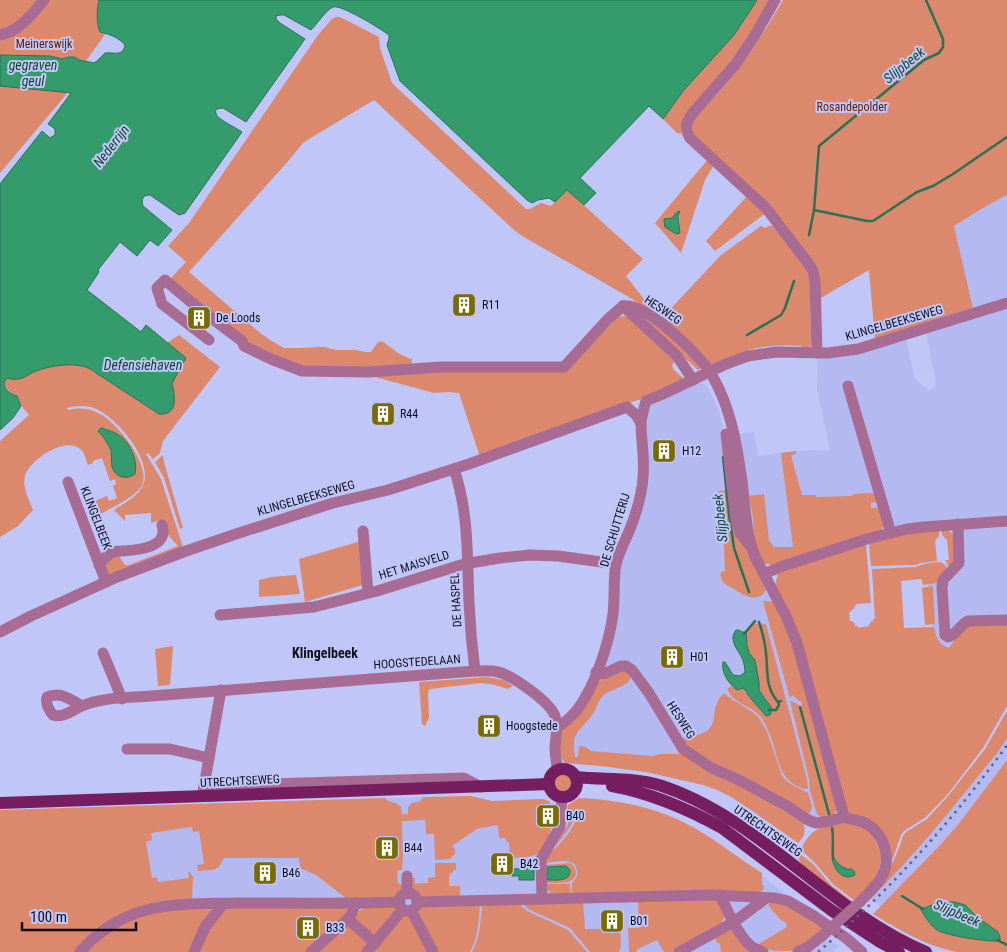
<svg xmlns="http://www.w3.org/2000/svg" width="1007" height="952" font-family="'Roboto Condensed',sans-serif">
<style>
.built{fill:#b4baf1}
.green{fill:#db886c;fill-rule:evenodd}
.water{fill:#349c6c;stroke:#297255}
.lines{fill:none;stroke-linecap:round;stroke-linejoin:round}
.stream{stroke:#297255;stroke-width:2.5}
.minor{stroke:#a86b94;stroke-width:11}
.major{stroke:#761e60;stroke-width:12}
.rail{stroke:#5f6382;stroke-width:2.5;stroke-dasharray:2.5 5;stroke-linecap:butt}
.minor-bridge{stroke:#a86b94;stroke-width:11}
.labels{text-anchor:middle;stroke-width:4;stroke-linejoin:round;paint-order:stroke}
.park-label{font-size:12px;fill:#611b00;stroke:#c0c6f7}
.poi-label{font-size:12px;fill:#0e1020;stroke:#c0c6f7;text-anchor:start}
.street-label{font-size:12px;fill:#0e1020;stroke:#c0c6f7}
.water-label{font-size:14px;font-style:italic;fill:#114930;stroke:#c0c6f7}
.neighbourhood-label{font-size:14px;font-weight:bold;fill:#0e1020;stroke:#c0c6f7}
</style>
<rect width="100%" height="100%" fill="#c0c6f7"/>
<g class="built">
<path d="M 1007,195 L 1007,628 L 955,649 L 933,650 L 928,579 L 951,560 L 952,535 L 949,523 L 805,554 L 756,548 L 738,434 L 754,432 L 758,456 L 796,451 L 830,450 L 817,390 L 818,356 L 906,339 L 915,379 L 930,391 L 936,385 L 926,332 L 975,317 L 954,226 L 988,205 Z"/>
<path d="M 697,383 L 703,384 L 707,386 L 718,408 L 724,431 L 727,455 L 782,616 L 835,813 L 787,826 L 699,774 L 568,763 L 563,760 L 595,683 L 619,570 L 635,526 L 649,409 L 651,405 Z"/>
<path d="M 1007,738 L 1007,760 L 957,826 L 881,907 L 870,899 L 883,887 L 924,840 L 973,783 L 998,752 Z"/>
<path d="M 426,797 L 471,797 L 493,801 L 508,801 L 535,799 L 552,803 L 571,805 L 757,872 L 790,897 L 807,952 L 0,952 L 0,811 Z"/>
<path d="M 826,939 L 839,946 L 832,952 L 811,952 Z"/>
</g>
<g class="green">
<path d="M 0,0 L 99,0 L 97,24 L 100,32 L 106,33 L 86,61 L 83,61 L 65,96 L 0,173 Z"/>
<path d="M 757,0 L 772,0 L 748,43 L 681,127 L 681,134 L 677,133 L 663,119 L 683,91 L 734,35 Z"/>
<path d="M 783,0 L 1007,0 L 1007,195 L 988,205 L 954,226 L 973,308 L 956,313 L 950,318 L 875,340 L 869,270 L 819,299 L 811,262 L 690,138 L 690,123 C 708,104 726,86 741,65 C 757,45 770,22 783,0 Z"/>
<path d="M 336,17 L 340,17 L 379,37 L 380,48 L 392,83 L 526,209 L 530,209 L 541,203 L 551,206 L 567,190 L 643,259 L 626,276 L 657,316 L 632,299 L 601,281 L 522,236 L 514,230 L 374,100 L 309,139 L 303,143 L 290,159 L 189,272 L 259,332 L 270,340 L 284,348 L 299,348 L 324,347 L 336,350 L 356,350 L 365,352 L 371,352 L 378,342 L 382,341 L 398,353 L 410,359 L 412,358 L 411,366 L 407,369 L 299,366 L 251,347 L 172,281 L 172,277 L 186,262 L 168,246 L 189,223 L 318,35 L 332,19 Z"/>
<path d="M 709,158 L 715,163 L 705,180 L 681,253 L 655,223 ZM 677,212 L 679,214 L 680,230 L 674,233 L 669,230 L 667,218 L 672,218 Z"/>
<path d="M 749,194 L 766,213 L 715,251 L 706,241 Z"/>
<path d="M 761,226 L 765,228 L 769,226 L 773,226 L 810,272 L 811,346 L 804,349 L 801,346 C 783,344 765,346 748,350 L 746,353 L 711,367 L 661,319 L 721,255 Z"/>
<path d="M 641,315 L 673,338 L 702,368 L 698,370 L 640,317 Z"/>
<path d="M 624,316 L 631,318 L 675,360 L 672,366 L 674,370 L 683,378 L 682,381 L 647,398 L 635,401 L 480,457 L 459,393 L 448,392 L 434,393 L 368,375 L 574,362 L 618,317 Z"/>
<path d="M 179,335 L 220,367 L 163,441 L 160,453 L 153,459 L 148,453 L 146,454 L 161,479 L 183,547 L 108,575 L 104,563 L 118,555 L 125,565 L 129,565 L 178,546 L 169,536 L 161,520 L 151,523 L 151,513 L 125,515 L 125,521 L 114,510 C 124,503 139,496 143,485 C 154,461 116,416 94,408 C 85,405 76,406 67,408 L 68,410 C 80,407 91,408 102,415 C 118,425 151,464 142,485 C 136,497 112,507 101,514 L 93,502 L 107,496 L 109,501 L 117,498 L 113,486 L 116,484 L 115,479 L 110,481 L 102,458 L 93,461 L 93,463 L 88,465 C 86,459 84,451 79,448 C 64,437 29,460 25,476 C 22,487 29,500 33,510 L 18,526 L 0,537 L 0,441 L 29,415 C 26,411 22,408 21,404 C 20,403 20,401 19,400 C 15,394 0,389 7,378 C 18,381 27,374 38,370 C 53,364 83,360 96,373 L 159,414 L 174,401 L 174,392 L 172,383 L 186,358 L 167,343 ZM 101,428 C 120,434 123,438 134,454 L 111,453 L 105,437 L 98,431 Z"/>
<path d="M 796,451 L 796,454 L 791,455 L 802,495 L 816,495 L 816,497 L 852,496 L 853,494 L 874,493 L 878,502 L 871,503 L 871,508 L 878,508 L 885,521 L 883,527 L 881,531 L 774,565 C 770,565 766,565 763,562 C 755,552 754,525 752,512 C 751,507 750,501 749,496 L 764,494 L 769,540 L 774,547 L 793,547 L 781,453 Z"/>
<path d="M 163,455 L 164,462 L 183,528 L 180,529 L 164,478 L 155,462 Z"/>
<path d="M 729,490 L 743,543 L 766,589 C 760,604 743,596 734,589 C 730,587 726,585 723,582 C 721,579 721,577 720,574 L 723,571 L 725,571 L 723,522 L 721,518 L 719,491 Z"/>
<path d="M 939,530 L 939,536 L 935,541 L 937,561 L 920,563 L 916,565 L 871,566 L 869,544 L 898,534 Z"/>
<path d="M 947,530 C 958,535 955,548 956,560 L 949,566 L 945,560 L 949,560 L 947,540 L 942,535 L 942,531 Z"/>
<path d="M 361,541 L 366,584 L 305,602 L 299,559 Z"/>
<path d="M 866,545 L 871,603 L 856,604 L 854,609 L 852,609 L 852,611 L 849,612 L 850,621 L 853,621 L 853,623 L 855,623 L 855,626 L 858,626 L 858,628 L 869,626 L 869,624 L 871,623 L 871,621 L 873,621 L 873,619 L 875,619 L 872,569 L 916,567 C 921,564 937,561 942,563 C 945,564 946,567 948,570 L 938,583 L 923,585 L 921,579 L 901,581 L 904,628 L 934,627 C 937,637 936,643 949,648 L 960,632 L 968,626 L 1007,622 L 1007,706 L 983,748 L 948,794 L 926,817 L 904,831 L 901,835 L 893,858 L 891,859 L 889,852 L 852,815 L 847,811 L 775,585 L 778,574 L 784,569 Z"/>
<path d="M 296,575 L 300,594 L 259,597 L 259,580 L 271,577 Z"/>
<path d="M 932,586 L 933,587 L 935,623 L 934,624 L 925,625 L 922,588 Z"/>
<path d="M 763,601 C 768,601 772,601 776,604 L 794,644 L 837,810 L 834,816 L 824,819 L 818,815 L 816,811 L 810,791 L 809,779 L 790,701 L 796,703 L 802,708 L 802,703 L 792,695 L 790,699 Z"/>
<path d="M 754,623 L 761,625 L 762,624 L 766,624 L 807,779 L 808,788 L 806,789 C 802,789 799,787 795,785 C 776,774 777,748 768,730 C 765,723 761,715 754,711 C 743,703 734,703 727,689 L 731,686 L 737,690 L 744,688 L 745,693 L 753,700 L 766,716 L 768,701 L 759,689 L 759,682 L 755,660 L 749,653 L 747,645 L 746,632 Z"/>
<path d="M 173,646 L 170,685 L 158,686 L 155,649 Z"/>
<path d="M 624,669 L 631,675 C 630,687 613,688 604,695 C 599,699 597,706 594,712 C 589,721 579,728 575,737 C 573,744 574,750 575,757 L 578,757 L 579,747 C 585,745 587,748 591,751 L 653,756 L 660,754 L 684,754 L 741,785 L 803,822 C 806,831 805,836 798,843 L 751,810 L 731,797 L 717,790 L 703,785 L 646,772 L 601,766 L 565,763 C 558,755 558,738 563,728 L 595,684 L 608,676 Z"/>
<path d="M 487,677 L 504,680 L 513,686 L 508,689 L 491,684 L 480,683 L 430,689 L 428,692 L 429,718 L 425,726 L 422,724 L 419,682 Z"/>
<path d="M 724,693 L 730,698 L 754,713 L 759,718 L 767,731 L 782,776 L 789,783 L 808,793 L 812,806 L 810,813 L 807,814 L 692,752 L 682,739 C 690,736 698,736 705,732 C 717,725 712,713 717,703 C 718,699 721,696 724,693 Z"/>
<path d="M 1007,711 L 1007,738 L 998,752 C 957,802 917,854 870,899 C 885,879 896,859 903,836 L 906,832 L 927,819 L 949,795 L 985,749 Z"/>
<path d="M 1007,760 L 1007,952 C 992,952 970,952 956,952 C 926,946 899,930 873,914 L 939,846 L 957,826 ZM 965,905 L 976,916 L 998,932 L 961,936 L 939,931 L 921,908 Z"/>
<circle cx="563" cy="783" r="8"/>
<path d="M 471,796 L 492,801 L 543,799 L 549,801 L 551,806 L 552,810 L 545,811 L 546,823 L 552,824 C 551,832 543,852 535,855 C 527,858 517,857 510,858 L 509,843 L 507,842 L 505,838 L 499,838 L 498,826 L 496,825 L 477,829 L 452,846 L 455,849 L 455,854 L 450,859 L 435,860 L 434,834 L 426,834 L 425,820 L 402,821 C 402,838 404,854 402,870 L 397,871 L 398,883 L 403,886 L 403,890 L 396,898 L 347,899 L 316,875 L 300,868 L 299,858 L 224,858 L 219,867 L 213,870 L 198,871 L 197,865 L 204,864 L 199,831 L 193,832 L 192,827 L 151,833 L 152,840 L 146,842 L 152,878 L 157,877 L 158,882 L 189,878 L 188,872 L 190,872 L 193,877 L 192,900 L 156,904 L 75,952 L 0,952 L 0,810 L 385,798 L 388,801 L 396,803 L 401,807 L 402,814 L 408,814 L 408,807 L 412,803 L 421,801 L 423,797 Z"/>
<path d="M 579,798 C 621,800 661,808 698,830 C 720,843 740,859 762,873 L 762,885 L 764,886 L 764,889 L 759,893 L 572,895 L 572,883 C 575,879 578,877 577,872 C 577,856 556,862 545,863 L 548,854 C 560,846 579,824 578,809 L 576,809 C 575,825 563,836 554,848 L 568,825 L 568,805 Z"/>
<path d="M 851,822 L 871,832 L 882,854 L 878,877 L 855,901 L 833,884 L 815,863 L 801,850 C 811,825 827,825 851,822 Z"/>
<path d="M 799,853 L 813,864 L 831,885 L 853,902 L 852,903 L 801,864 L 798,857 Z"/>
<path d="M 435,863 L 456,863 L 456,870 L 454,870 L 453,872 L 451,873 L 449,876 L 449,886 L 460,886 L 460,895 L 457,898 L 421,899 C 420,893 416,891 411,889 L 410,878 L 415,878 L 415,884 L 428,883 L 428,878 L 435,877 Z"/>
<path d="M 571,863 C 574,866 576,869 576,874 C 574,886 555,882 546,883 L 545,865 Z"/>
<path d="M 546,884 L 570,884 L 571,895 L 551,893 L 546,888 Z"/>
<path d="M 711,898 L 718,901 L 725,916 L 721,924 L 673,952 L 664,952 L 657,940 L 636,950 L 637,952 L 629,952 L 628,928 L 639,928 L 638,900 Z"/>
<path d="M 583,901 L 585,929 L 620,929 L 621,946 L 619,952 L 590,952 L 570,928 L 528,909 L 524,905 L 524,903 Z"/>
<path d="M 780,901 L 827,927 C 819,933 804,946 795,950 C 784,952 768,952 757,945 L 787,927 L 786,923 L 780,919 L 768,905 L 774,902 Z"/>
<path d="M 520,903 L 521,906 L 527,911 L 568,930 L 587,952 L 472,952 C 480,937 481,920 482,904 Z"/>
<path d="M 480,904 C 479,920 478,938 470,952 L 436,952 L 417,909 L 420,906 Z"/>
<path d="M 345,906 L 348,913 L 308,952 L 196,952 L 199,943 L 224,908 Z"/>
<path d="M 395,907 L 395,912 L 374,937 L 354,918 L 359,911 L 364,908 Z"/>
<path d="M 210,908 L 211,910 L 191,952 L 85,952 L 101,937 L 138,916 L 163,910 Z"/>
<path d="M 408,914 L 429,952 L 371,952 L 404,915 Z"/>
<path d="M 346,924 L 368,943 L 362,952 L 314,952 Z"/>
<path d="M 730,930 L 735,931 L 755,952 L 721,952 L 720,944 L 716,942 L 715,935 Z"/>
</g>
<g class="water">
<path d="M 99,0 L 757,0 L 734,35 L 683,91 L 663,119 L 649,106 L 580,178 L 596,193 L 584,205 L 567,190 L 555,202 L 549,198 L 538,200 L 532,203 L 527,200 L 400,81 L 387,45 L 389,39 L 389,35 C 381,29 341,4 333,7 C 326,10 317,24 311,30 L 284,15 L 280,15 L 276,16 L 276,19 L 280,23 L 305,39 L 246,122 L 223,108 L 217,109 C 216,110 215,111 216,113 C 216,119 237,128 242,132 L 185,213 L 179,215 L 150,195 C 143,195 141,199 143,206 L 172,230 L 158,246 L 150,240 L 137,256 L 120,242 L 98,270 L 99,272 L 87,290 L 141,332 L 146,325 L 186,358 L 172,383 C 174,392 178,409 167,413 C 165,414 162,414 159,414 L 96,373 C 83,360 52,365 36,371 C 24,376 22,382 7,378 C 0,386 9,394 17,396 L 21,406 L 13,418 L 0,430 L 0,184 L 42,131 L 50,138 L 55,135 L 55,129 L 48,124 L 71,93 L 0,86 L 0,55 L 50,56 L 62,59 L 69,57 L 74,57 L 79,60 L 94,63 L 97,61 L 105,53 C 114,52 123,57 125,45 C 118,37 109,34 100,32 C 96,24 97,8 99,0 Z"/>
<path d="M 680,211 L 678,216 L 680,233 L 676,234 L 665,227 L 664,221 L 664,219 L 672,218 L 677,212 Z"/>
<path d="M 101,428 C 107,430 112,431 117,434 C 130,441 138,460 135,474 C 127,480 116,478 112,467 C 111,462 112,456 111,451 C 108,443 104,437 98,431 Z"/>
<path d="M 736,630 L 739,630 L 742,632 L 746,632 L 747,645 L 749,653 L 755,660 L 756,666 L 759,682 L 759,690 L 771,707 L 772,710 L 770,715 L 766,716 C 760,708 747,696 744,688 L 737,690 C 728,683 721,672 723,662 L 725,662 L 733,675 L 740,676 L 745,672 C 745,668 744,664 743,660 C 738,649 728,641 736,630 Z"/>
<path d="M 833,857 C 837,862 840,867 847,869 C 854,870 849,867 854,871 L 855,875 C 842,882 834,869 832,858 Z"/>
<path d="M 566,866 L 570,870 C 571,882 556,880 547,880 L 547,867 Z"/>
<path d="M 534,868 L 534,880 L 519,880 L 519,876 L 512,876 L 512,869 Z"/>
<path d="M 938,902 L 954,902 L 965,905 L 976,916 L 998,932 L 1000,937 L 1000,941 C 988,942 947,936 937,930 C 929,924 925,916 920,908 L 925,908 Z"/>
</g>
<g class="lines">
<g class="stream">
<path d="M 814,210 L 819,146 L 924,60 L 939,53 L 943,47 L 943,39 L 926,0"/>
<path d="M 809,235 L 814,210 L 867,221 L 873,221 L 917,192 L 933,186 L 953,174 L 1007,137"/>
<path d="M 747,335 L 781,315 L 785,308 L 794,281"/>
<path d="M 723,457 L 729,514 L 734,548 L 749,592"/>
<path d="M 759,622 C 763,633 765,643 766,653 C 768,672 765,687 778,702 L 781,701"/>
<path d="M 744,634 L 755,621"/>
<path d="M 800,707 L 829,814"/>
<path d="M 769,710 L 776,710 L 779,705 L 778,702"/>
<path d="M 832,828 C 834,839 832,848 833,858"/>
<path d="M 902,896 L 923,909"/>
<path d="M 997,940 L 1007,945"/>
</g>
<g class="minor">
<path d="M 775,0 L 754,37 L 735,65 L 692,114 C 686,123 684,128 690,138 L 766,208 L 808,263 L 813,271 L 815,281 L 817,353"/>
<path d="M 0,35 C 20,31 31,15 44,0"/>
<path d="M 623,306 C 646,302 692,350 706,366"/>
<path d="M 623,306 L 677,356 L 693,380"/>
<path d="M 209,340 L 162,304 L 157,288 L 165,280 L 198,308 L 242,341 L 244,346 L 271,359 L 302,371 L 368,372 L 441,367 L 564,367 L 608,319 L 623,306"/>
<path d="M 713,377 C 731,409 737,445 742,481 C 745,506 746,533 755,557 C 758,563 761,568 764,574"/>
<path d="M 848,386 L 891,533"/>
<path d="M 726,434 L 736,520 L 740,533 L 751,547"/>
<path d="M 454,469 C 469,513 467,557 469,602 C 470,625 472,648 475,671"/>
<path d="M 68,482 L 106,582"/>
<path d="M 958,524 L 959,563 L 943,580 L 942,588 L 945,635 L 948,637 C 957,634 960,625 968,621 L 1007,620"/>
<path d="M 363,531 L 368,593"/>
<path d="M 99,565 C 103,560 108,553 114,552 C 117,551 119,551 122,551 C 138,550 169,548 162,525"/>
<path d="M 220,615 L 314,607 L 377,591 L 464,564 L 500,558 L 530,555 L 558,556 L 616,564"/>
<path d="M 0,632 L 31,616 L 117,577 L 186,551 L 239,533 L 333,503 L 388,490 L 469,464 L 627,407 L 636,415 L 641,423"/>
<path d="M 103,653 L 122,699"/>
<path d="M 596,672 L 601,674 L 606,673 L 621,666 L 626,666 L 632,670 L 649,693 L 683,749 L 712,768 L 741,781 L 787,806 L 808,820 L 816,823 L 830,821 L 844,817"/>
<path d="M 82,706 C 70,699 60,691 47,697 C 45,704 49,710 53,715 C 64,718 72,710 82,706 C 102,697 129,698 151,696 L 475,671 C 482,671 491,670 498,672 C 512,675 550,702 555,716 C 558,726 556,736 555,747 C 555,755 556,762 558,770"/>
<path d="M 557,728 C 564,723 571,717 577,710 C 595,686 609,644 613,614 C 615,597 613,580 616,564 C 620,549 628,536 633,521 C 638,507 642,492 643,477 C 645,459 641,441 641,423 C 642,415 644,408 646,401 L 663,394 L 726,364 L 748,356 L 777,352 L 828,353 L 858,349 L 1007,303"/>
<path d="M 127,749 L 170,749 L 209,758"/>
<path d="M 204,786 L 464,778 L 481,787"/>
<path d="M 203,792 L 221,690"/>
<path d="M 407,876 L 407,894"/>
<circle cx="408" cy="902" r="9"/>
<path d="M 720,895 C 728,911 738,936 752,947 C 756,949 760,951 763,952"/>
<path d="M 542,899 L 541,859 L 560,827 L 562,797"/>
<path d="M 417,902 L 711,895 L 775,898 L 788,901 L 814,916 L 846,938 L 862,952"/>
<path d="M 860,902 C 867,894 876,887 881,878 C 893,858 884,832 863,822 C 857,820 850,819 844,817 L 797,643 L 786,616 L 764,574 L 783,566 L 867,539 L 907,529 L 924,527 L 1007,521"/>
<path d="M 411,910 L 433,952"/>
<path d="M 348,919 L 375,943"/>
<path d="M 80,952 C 97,932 122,916 147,910 C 177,902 208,904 239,903 C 292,903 346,904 400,902"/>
<path d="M 194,952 L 205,927 L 223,904"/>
<path d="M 311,952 L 348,919 L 351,915 L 356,903"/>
<path d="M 367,952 L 403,909"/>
<path d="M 679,952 L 734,922 L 766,898"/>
<path d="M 798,952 L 808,947 L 822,936"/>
</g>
<g class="major">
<circle cx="563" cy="783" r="14"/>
<path d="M 576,777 C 603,780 633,777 659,785 C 760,817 829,912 926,952"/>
<path d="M 612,786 C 650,793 688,809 722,828 L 831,910 L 880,942 L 899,952"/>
<path d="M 0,803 L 549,784"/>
</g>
<path class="rail" d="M 818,952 C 889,891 952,822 1007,745"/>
<path class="minor-bridge" d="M 822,936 L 860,902"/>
</g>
<defs>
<symbol id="building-square" viewBox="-11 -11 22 22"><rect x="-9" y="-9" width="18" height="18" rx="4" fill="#796a02" stroke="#c0c6f7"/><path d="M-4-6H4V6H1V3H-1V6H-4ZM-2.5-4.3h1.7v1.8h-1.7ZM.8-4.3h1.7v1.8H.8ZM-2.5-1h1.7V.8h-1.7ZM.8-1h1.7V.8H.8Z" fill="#fff"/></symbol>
</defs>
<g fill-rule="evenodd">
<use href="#building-square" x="450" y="291" width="28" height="28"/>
<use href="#building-square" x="185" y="304" width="28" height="28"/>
<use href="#building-square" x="369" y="400" width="28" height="28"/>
<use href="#building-square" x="650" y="437" width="28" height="28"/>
<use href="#building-square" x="658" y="643" width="28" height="28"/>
<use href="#building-square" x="475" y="712" width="28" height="28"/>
<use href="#building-square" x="534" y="802" width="28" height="28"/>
<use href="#building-square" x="373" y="834" width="28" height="28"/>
<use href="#building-square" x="488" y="850" width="28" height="28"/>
<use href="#building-square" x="251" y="859" width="28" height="28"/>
<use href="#building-square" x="598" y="907" width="28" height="28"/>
<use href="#building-square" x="294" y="914" width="28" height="28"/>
</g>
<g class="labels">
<g class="park-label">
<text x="44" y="48">Meinerswijk</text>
<text x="852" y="111">Rosandepolder</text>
</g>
<g class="poi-label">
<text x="482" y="309">R11</text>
<text x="216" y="322">De Loods</text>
<text x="400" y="418">R44</text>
<text x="682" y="455">H12</text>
<text x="690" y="661">H01</text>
<text x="506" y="730">Hoogstede</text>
<text x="566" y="820">B40</text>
<text x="404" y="852">B44</text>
<text x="520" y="868">B42</text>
<text x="282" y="877">B46</text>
<text x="630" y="925">B01</text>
<text x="326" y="932">B33</text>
</g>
<g class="street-label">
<text transform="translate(663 310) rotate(34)" y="4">HESWEG</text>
<text transform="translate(894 323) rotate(-16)" y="4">KLINGELBEEKSEWEG</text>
<text transform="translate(306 498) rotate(-16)" y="4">KLINGELBEEKSEWEG</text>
<text transform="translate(96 518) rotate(69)" y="4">KLINGELBEEK</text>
<text transform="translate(615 530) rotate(-73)" y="4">DE SCHUTTERIJ</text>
<text transform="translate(414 565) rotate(-17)" y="4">HET MAISVELD</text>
<text transform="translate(456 600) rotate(-93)" y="4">DE HASPEL</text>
<text transform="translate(417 662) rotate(-4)" y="4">HOOGSTEDELAAN</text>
<text transform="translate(681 720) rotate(58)" y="4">HESWEG</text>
<text transform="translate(240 781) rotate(-3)" y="4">UTRECHTSEWEG</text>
<text transform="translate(768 831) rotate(35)" y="4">UTRECHTSEWEG</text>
</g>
<g class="water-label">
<text x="33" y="70">gegraven<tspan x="33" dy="16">geul</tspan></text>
<text transform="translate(904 65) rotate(-39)" y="5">Slijpbeek</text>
<text transform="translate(111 146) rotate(-52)" y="5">Nederrijn</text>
<text x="143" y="370">Defensiehaven</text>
<text transform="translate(720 518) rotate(-96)" y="5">Slijpbeek</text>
<text transform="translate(957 913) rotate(23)" y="5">Slijpbeek</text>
</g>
<g class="neighbourhood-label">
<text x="325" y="658">Klingelbeek</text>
</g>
</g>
<path d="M22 922v8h114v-8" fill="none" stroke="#0e1020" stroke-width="2.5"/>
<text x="30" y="922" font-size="15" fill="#0e1020" stroke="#c0c6f7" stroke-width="4" paint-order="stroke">100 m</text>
</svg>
